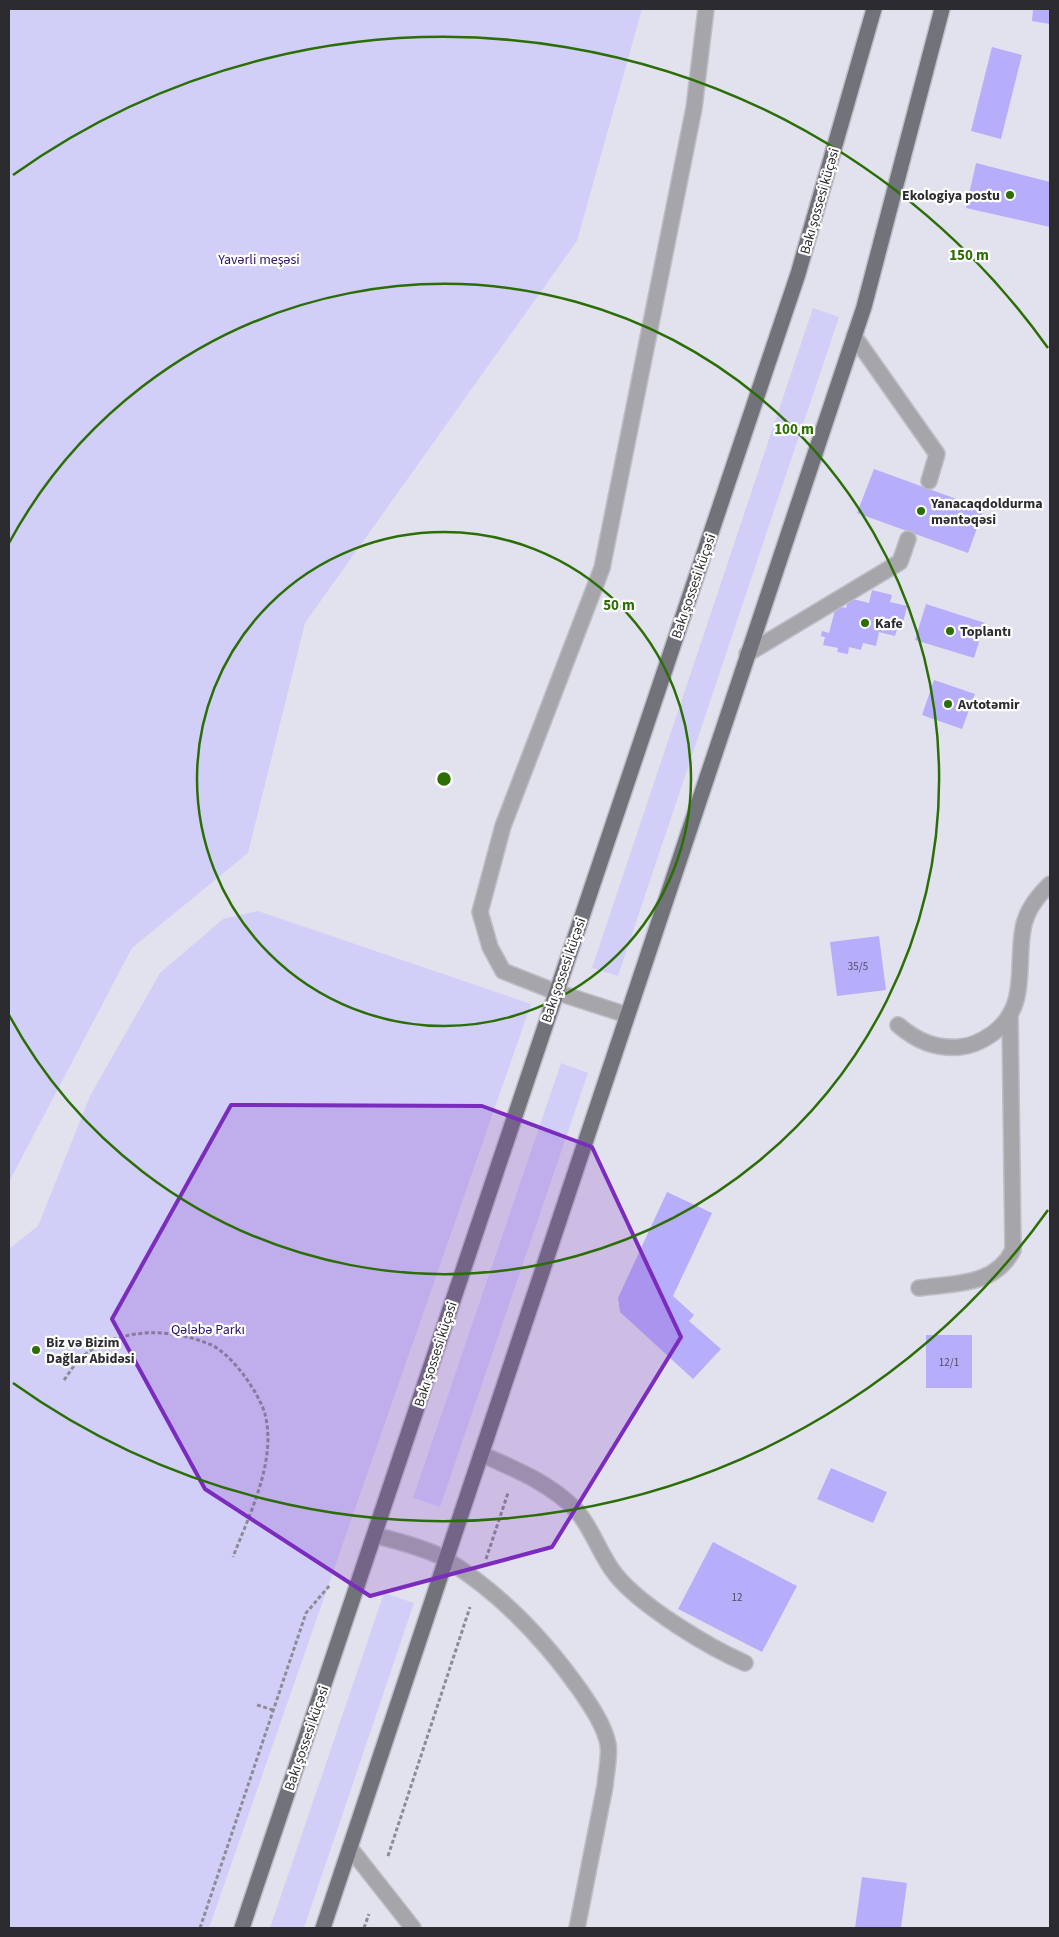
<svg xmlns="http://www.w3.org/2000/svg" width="1059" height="1937" font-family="'Source Sans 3',sans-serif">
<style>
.green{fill:#d1cff8}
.building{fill:#b6aefb}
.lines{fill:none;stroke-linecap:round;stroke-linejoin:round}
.lane-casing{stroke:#bebec8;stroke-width:18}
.street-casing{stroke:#bebec8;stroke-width:18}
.primary-casing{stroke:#bebec8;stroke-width:18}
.path{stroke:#8c8c94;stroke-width:3;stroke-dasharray:4 2.5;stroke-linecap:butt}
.lane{stroke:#a6a6aa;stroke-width:15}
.street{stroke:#a6a6aa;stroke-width:15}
.primary{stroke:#72727b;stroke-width:15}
.marked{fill:#7b2cbf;fill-opacity:0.2;stroke:#7b2cbf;stroke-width:4;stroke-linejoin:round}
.ring{fill:none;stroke:#2b6e06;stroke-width:2.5}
.poi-dot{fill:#2b6e06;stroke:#fff;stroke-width:2}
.labels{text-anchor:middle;stroke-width:4.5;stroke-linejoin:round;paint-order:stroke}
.number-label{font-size:11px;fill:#4e4c63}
.poi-label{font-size:14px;font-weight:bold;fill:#2c2c30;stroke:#fff;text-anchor:start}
.street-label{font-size:14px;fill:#2c2c30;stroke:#fff}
.park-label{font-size:14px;fill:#2d136a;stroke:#fff}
.centre{fill:#2b6e06;stroke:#fff;stroke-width:2.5}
.ring-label{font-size:15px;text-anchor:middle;font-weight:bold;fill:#2b6e06;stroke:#fff;stroke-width:4.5;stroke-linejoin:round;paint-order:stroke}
</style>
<rect width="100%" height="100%" fill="#e2e2ee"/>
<g class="green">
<path d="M 9,9 L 642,9 L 577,241 L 305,623 L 248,853 L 132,948 L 9,1182 Z"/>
<path d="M 813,308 L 839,317 L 618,976 L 592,968 Z"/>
<path d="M 258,911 L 531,1004 L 209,1928 L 9,1928 L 9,1249 L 38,1226 L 90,1096 L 160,973 L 223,919 Z"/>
<path d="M 561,1063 L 588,1073 L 440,1507 L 413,1498 Z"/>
<path d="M 384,1593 L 414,1603 L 304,1928 L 270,1928 Z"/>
</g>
<g class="building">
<path d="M 1033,9 L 1050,9 L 1050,24 L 1032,21 Z"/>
<path d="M 992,47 L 1022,55 L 1001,139 L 971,131 Z"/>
<path d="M 976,163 L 1050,182 L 1050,227 L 966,208 Z"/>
<path d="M 874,469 L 984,509 L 968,553 L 857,513 Z"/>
<path d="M 872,590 L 892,595 L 890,602 L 907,606 L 903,623 L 899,622 L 895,636 L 879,632 L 876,646 L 863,643 L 861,650 L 849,647 L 848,654 L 837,652 L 838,648 L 823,645 L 825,637 L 821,636 L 822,631 L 829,633 L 836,606 L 846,608 L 849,598 L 869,603 Z"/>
<path d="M 926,604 L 985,623 L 974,658 L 915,640 Z"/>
<path d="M 934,680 L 975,694 L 962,729 L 922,715 Z"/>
<path d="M 879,936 L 886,990 L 837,996 L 830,942 Z"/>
<path d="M 667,1192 L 712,1213 L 673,1296 L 694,1315 L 689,1321 L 721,1349 L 693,1379 L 620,1312 L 618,1298 Z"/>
<rect x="926" y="1335" width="46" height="53"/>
<path d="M 831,1468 L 887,1492 L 873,1523 L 817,1499 Z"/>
<path d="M 713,1542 L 797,1586 L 762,1652 L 678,1609 Z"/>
<path d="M 862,1877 L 907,1883 L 901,1928 L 855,1928 Z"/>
</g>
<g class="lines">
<defs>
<g id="lane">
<path d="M 854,336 L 937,454 L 929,481"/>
<path d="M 747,654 L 900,562 L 908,539"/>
<path d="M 898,1025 C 917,1041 935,1049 960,1047 C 972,1046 982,1041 992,1034 C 1029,1008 1016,967 1023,929 C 1026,910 1038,896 1050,884"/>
<path d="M 919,1288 C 955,1283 995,1286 1013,1250 L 1010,1015"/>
<path d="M 481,1454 C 515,1469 550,1483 576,1510 C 593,1529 600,1556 616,1575 C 641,1606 708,1647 745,1663"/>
<path d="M 350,1848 L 413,1928"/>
</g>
<g id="street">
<path d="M 627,1015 L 556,992 L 503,971 L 490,947 L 480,912 L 503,826 L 602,568 L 694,108 L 706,9"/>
<path d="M 375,1535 C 396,1541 430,1549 447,1560 C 500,1593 544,1639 580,1690 C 591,1706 604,1725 608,1744 C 610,1756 606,1773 605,1786 L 577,1928"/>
</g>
<g id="primary">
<path d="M 242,1928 L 798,274 L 874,9"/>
<path d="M 323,1928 L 864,307 L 942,9"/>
</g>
</defs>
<use href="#lane" class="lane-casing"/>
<use href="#street" class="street-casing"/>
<use href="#primary" class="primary-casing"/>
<g class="path">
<path d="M 64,1380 C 70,1372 75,1363 83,1356 C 118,1328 168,1327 209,1344 C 231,1352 259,1393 265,1414 C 277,1461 249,1515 233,1557"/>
<path d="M 486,1559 L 508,1493"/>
<path d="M 257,1705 L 273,1710"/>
<path d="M 388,1856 L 470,1607"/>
<path d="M 200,1928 L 306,1613 L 330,1585"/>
<path d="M 364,1928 L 369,1914"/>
</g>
<use href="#lane" class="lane"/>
<use href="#street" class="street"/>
<use href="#primary" class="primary"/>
</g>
<path class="marked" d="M 231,1105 L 482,1106 L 592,1147 L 681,1337 L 552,1547 L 370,1596 L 205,1489 L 112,1319 Z"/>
<g class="ring">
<circle cx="444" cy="779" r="247"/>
<path d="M9 543A495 495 0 1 1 9 1015"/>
<path d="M1048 1210A742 742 0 0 1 13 1383M13 175A742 742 0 0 1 1048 348"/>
</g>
<g class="poi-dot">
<circle cx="1010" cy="195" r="5"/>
<circle cx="921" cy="511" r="5"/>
<circle cx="865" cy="623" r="5"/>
<circle cx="950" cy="631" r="5"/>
<circle cx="948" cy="704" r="5"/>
<circle cx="36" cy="1350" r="5"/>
</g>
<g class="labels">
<g class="number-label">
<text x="858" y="970">35/5</text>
<text x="949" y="1366">12/1</text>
<text x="737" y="1601">12</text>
</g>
<g class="poi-label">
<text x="1000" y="200" text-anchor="end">Ekologiya postu</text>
<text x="931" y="508">Yanacaqdoldurma<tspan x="931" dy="16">məntəqəsi</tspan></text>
<text x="875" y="628">Kafe</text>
<text x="960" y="636">Toplantı</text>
<text x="958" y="709">Avtotəmir</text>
<text x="46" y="1347">Biz və Bizim<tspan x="46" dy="16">Dağlar Abidəsi</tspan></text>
</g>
<g class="street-label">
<text transform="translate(819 201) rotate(-74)" y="5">Bakı şossesi küçəsi</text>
<text transform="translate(693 586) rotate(-71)" y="5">Bakı şossesi küçəsi</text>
<text transform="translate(563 970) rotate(-71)" y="5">Bakı şossesi küçəsi</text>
<text transform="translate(435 1354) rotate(-72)" y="5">Bakı şossesi küçəsi</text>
<text transform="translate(306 1738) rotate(-71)" y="5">Bakı şossesi küçəsi</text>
</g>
<g class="park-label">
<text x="259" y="264">Yavərli meşəsi</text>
<text x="208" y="1334">Qələbə Parkı</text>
</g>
</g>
<circle cx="444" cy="779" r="8" class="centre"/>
<g class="ring-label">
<text x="969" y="260">150 m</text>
<text x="794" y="434">100 m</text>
<text x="619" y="610">50 m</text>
</g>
<rect width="1059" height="1937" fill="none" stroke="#2c2c30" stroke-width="20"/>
</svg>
